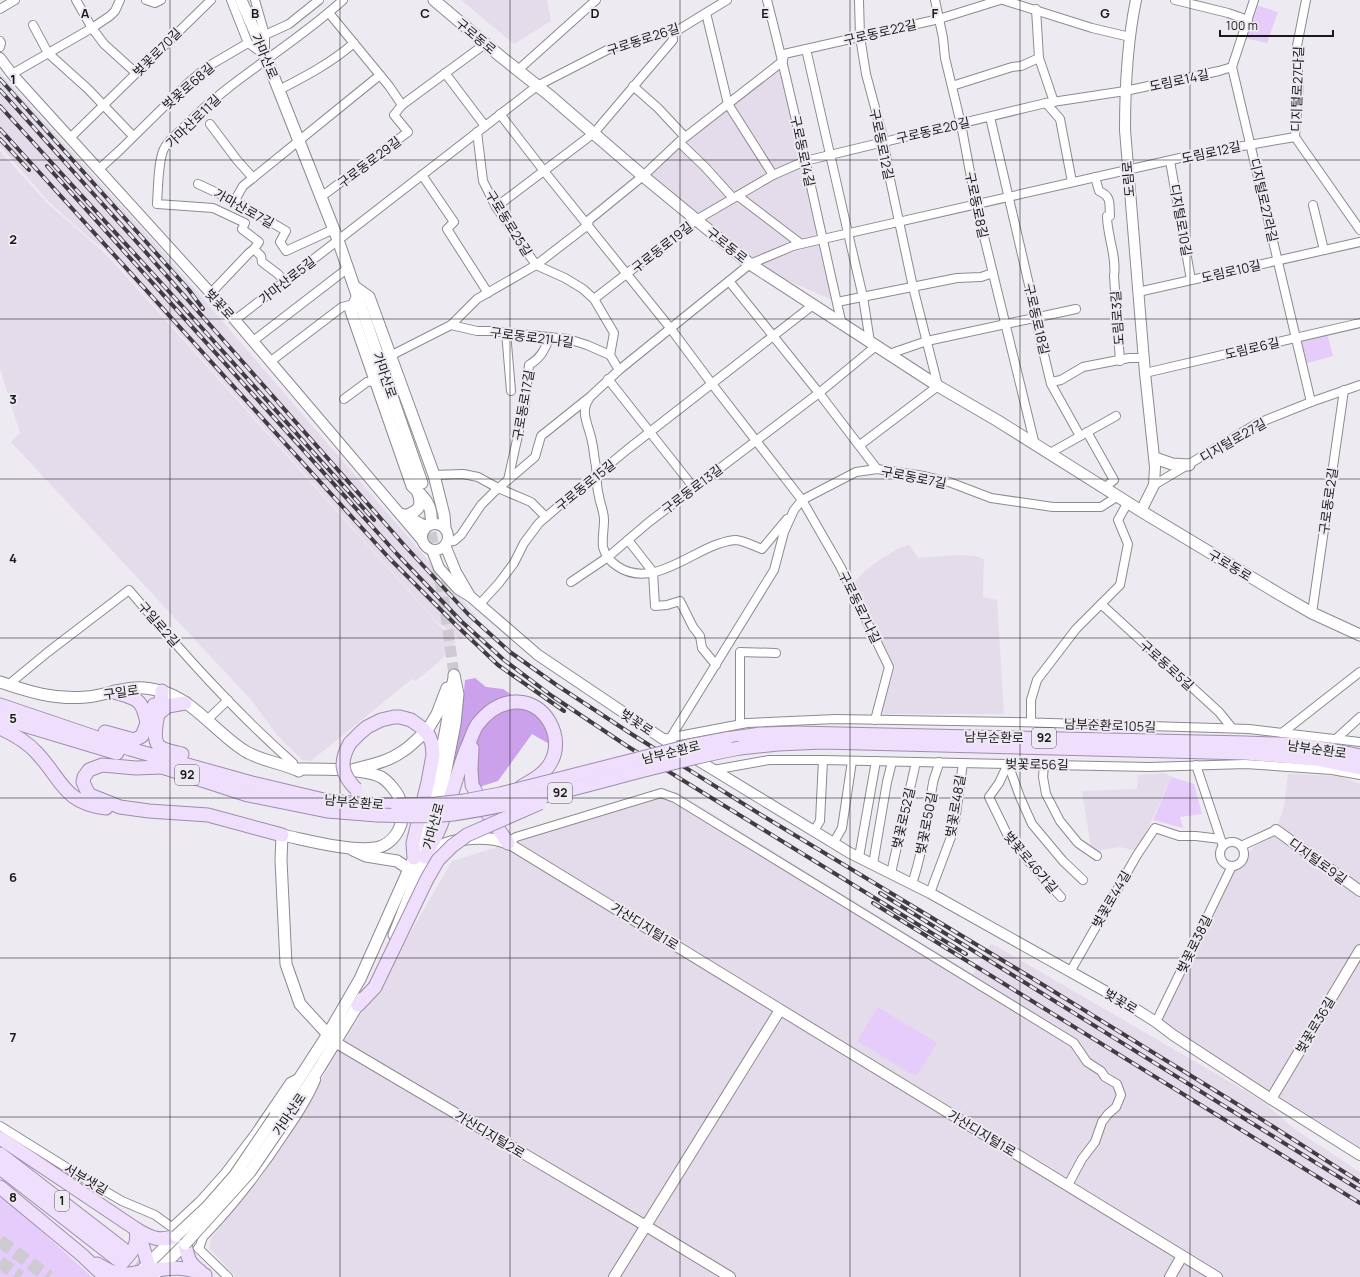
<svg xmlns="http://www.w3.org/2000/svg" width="1360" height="1277" font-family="Manrope,'Noto Sans KR',sans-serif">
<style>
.built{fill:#e4dceb}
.green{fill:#e5ccfa}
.forest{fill:#caa1ea}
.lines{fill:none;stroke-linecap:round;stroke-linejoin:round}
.secondary-tunnel{stroke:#cecad1;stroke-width:11;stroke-dasharray:11 5.5;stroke-linecap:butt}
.primary-tunnel{stroke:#cecad1;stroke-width:13;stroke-dasharray:13 6;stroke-linecap:butt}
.trunk-tunnel{stroke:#cecad1;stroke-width:13;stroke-dasharray:13 6;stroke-linecap:butt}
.minor-casing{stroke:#8d8a90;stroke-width:10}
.tertiary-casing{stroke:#8d8a90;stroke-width:12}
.secondary-casing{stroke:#8d8a90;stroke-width:13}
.primary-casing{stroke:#9e8cad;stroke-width:15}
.minor{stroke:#fff;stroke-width:8}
.tertiary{stroke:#fff;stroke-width:10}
.secondary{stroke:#fff;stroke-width:11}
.primary{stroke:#efdffd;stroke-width:13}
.rail-casing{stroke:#3f3d41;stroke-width:4}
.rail{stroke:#eeeaf1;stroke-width:2.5;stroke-dasharray:8;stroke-linecap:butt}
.secondary-bridge-casing{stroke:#8d8a90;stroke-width:13;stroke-linecap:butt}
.primary-bridge-casing{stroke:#9e8cad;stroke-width:15;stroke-linecap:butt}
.secondary-bridge{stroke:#fff;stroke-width:11}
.primary-bridge{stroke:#efdffd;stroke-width:13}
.grid{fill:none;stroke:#19181b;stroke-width:1;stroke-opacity:0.55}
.labels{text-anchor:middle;stroke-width:4;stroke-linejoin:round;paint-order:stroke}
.shield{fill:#eeeaf1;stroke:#59575b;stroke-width:1}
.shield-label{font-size:12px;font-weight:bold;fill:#19181b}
.street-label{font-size:13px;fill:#19181b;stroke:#eeeaf1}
.grid-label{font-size:13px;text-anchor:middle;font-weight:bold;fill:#19181b;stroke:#eeeaf1;stroke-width:4;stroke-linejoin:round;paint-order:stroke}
</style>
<rect width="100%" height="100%" fill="#eeeaf1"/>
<g class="built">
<path d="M 461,0 L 547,0 L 551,21 L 514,44 Z"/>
<path d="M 783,61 L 837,302 L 750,264 L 647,177 L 685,137 Z"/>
<path d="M 0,73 L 156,244 L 477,617 L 461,640 L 436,621 L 104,249 L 88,237 L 48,201 L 0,146 Z"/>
<path d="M 0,151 L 47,203 L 107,255 L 437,623 L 456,642 L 440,661 L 416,681 L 412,679 L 311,761 L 302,760 L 276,734 L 253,702 L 11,442 L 20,433 L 0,369 Z"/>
<path d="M 909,545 L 918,558 L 957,555 L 975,556 L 984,559 L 983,597 L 997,600 L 1004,714 L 884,714 L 882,710 L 895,667 L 854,583 L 865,571 L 881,559 L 899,548 Z"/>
<path d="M 1164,773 L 1172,777 L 1137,851 L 1120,847 L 1102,850 L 1096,853 L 1091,848 L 1082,791 L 1137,789 L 1138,775 Z"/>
<path d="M 1288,774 L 1339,776 L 1360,784 L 1360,1152 L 1156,1022 L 1223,886 L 1256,844 L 1276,830 L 1284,807 Z"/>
<path d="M 677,792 L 973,974 L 991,943 L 1261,1100 L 1296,1130 L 1360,1172 L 1360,1277 L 236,1277 L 209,1248 L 211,1238 L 262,1176 L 402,947 L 452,861 Z"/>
</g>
<g class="green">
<path d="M 1256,5 L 1278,12 L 1267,43 L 1244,38 Z"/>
<path d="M 1327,333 L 1333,356 L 1304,364 L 1299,340 Z"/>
<path d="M 1172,777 L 1194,784 L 1202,814 L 1180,817 L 1183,828 L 1153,820 Z"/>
<path d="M 878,1007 L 937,1043 L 917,1075 L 911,1074 L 857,1041 Z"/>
<path d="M 0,1194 L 92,1277 L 0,1277 Z"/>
</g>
<g class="forest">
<path d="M 475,678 L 486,687 L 503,689 L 516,698 C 509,699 501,699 494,701 C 470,710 459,759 451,782 L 462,714 L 465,680 Z"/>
<path d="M 519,707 L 537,713 L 547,725 L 551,745 L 532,734 L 498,781 L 476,788 L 476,746 L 480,728 L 501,710 Z"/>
</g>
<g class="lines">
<path class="secondary-tunnel" d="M 428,516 L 445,608 L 454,675"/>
<path class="primary-tunnel" d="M 123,1249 L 162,1277"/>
<g class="trunk-tunnel">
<path d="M 0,1241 L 49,1277"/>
<path d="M 0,1262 L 20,1277"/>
</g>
<defs>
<g id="minor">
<path d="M 76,0 L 92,28 L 104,44 L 136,73"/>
<path d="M 146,0 L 155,3 L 161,0"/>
<path d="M 231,0 L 248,43 L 265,55"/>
<path d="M 255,0 L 265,35 L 265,53"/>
<path d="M 767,0 C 795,108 817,216 842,325"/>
<path d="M 859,0 L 860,37 L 866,74 L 884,141 L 888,170 L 913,287 L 938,386 L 860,445"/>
<path d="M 935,0 L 943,38 L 945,58 L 961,124 L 976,204 L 1035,445"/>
<path d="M 1003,0 L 1092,28 L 1130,37"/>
<path d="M 1175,0 L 1228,13 L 1248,20"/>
<path d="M 1254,0 L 1232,67 L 1311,402"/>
<path d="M 1306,0 L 1296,51 L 1299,84 L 1295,137 L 1360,230"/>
<path d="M 0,9 L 15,0"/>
<path d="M 1036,9 L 1039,58 L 1054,102"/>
<path d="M 329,13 L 389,86 L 402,105"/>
<path d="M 706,13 L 728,104 L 773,175"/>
<path d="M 33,25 L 48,53 L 88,89 L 133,136"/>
<path d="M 265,35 L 289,24 L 319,0"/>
<path d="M 0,41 L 1,43 L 0,47"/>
<path d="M 806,49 L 848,233 L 863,297 L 870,342"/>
<path d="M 518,70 L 596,0"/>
<path d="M 445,73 L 485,126"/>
<path d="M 12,74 L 92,28 L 110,16 L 115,11 L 120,0"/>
<path d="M 633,86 L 658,108 L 685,137"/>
<path d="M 952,86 L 1012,67 L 1021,66 L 1039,58"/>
<path d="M 279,90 C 306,76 331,63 354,43"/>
<path d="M 1046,103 L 1060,119 L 1072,182"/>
<path d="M 500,114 L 544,171 L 671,329 L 712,384 L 802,500 L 840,566 L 889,667 L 875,720"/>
<path d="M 990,117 L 1030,289 L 1035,317 L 1051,384 L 1080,436"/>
<path d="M 210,124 L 237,160 L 253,178"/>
<path d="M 477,132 L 483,181 L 496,207 L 536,265 L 565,278 L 583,289 L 594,299 L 614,333 L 610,355 L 619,370"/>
<path d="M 70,138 L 211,0"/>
<path d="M 679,142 L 705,167 L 733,198"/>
<path d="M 1170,161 L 1191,280"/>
<path d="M 98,170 L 119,151 L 188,83 L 207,67 L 248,43"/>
<path d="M 422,175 L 454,222 L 447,229 L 488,293"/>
<path d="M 1095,177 L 1099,191 C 1112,197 1109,203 1110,216 L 1107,216 C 1107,236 1117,256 1114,276 L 1120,361"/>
<path d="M 198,184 L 237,202 L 286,231 L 280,242 L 286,251 L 334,229"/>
<path d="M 738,196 L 801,244"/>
<path d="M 321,197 L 408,132 L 394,115 L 402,105 L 485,44"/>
<path d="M 235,200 L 243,186 L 380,75"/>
<path d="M 1313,205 L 1324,250"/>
<path d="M 496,207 L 594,133 L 673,40 L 672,31"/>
<path d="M 729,281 L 819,393 L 877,469"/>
<path d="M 285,282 L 278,274 L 262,262 L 261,256 L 254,249 L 259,242 L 242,229 L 245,223 L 213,208 L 157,204 C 158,191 158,157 165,147 C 170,138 181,131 188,123 C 235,76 294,45 343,0"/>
<path d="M 1138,292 L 1360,242"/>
<path d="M 211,293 L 249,253 L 254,249"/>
<path d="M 594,299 L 696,220 L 773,175 L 805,161 L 1046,103 L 1125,91 L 1219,71 L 1232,67"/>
<path d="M 837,302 L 957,278 L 981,277 L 993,273"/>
<path d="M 235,320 L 537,86 L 611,48 L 678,30 L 727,0"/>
<path d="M 451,325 L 477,331 L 492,331 L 568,339 L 587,345 L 610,355"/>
<path d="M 506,332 L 511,391"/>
<path d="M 253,341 L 348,268"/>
<path d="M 889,354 L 927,341 L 1076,309"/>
<path d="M 390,356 L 451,325 L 477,299 L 536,265 L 588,225 L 589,220 L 643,176 L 679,142 L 783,61 L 784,54 L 939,19 L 1000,0"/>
<path d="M 271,361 L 342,307 L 354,304"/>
<path d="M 1145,373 L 1360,323"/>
<path d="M 608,379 L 694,488"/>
<path d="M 1051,382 L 1061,380 L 1083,367 L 1129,358 L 1143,358"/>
<path d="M 344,399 L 367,382 L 375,381"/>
<path d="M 589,399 C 579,412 590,428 592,442 C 594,450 594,458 596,466 C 597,476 596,486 599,496 C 600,504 604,511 604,520 C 604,529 602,538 603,547 C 605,555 611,562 617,566 C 650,589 688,554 718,544 C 724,542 730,540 736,540 C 745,541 754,546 762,549 L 787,519"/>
<path d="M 1087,432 L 1114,480 L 1104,488"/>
<path d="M 1050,453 L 1116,416"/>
<path d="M 434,475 L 463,474 L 478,477 L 498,488 L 531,502 L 546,517"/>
<path d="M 508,480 L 525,404 L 529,365 C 542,357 544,350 550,337"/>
<path d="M 1154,485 L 1256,424 L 1311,402 L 1360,385"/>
<path d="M 628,540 L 653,572 L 655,606 L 667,605 L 680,601 L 693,627 L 700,636 L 702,648 L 716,665"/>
<path d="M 447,542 L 454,541 L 461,535 L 481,505 L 494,492 L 535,457 L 541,436 L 591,396 L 619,370 L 750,264 L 793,246 L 801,244 L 1202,153 L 1295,137"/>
<path d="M 571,582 L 608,557 L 649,522 L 819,393 L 876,346"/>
<path d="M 1101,604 L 1219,712 L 1232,728"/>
<path d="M 479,605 L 499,583 L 514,563 L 524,543 L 539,523 L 567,499 L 628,449 L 813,305"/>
<path d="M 1312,613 L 1344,390"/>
<path d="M 8,685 L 48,652 L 129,590 C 181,651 233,710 293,763 L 294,769"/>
<path d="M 207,720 L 228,700"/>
<path d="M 1031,722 L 1031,700 L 1037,680 L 1076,629 L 1120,585 L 1128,544 L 1118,520 L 1128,502"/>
<path d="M 740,724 L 740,652 L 776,653"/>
<path d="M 1282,733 L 1360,672"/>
<path d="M 671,737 L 774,570 L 784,532 L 794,510 L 802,500 L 856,472 L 877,469 L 924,476 L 949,482 L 991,498 L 1053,507 L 1101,507 L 1118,496"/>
<path d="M 663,739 L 747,723 L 836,719 L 1012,722 L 1249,729 L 1360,742"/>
<path d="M 1336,739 L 1360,717"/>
<path d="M 1008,764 L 999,783 L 989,797 L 1008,836 L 1029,862 L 1061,897"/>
<path d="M 1008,764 L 1020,797 L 1032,824 L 1063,861 L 1083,880"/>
<path d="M 1044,764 L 1043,777 L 1046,794 L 1060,821 L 1078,843 L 1097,856"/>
<path d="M 1196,765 L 1223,846"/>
<path d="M 713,770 L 769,760 L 823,760 L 1149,767 L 1245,764 L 1332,770 L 1360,775"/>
<path d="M 814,831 L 820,821 L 823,760"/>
<circle cx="1232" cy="854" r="12"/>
<path d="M 834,842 L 842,828 L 852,761"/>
<path d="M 508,843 L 516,837 L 661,793 L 675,798 L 1074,1043 L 1087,1062 L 1101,1071 L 1105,1077 L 1117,1084 L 1121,1095 L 1116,1107 L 1108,1114 L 1102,1122 L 1095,1142 L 1082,1159 L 1068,1185"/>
<path d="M 1241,846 L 1276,830"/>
<path d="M 859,857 L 876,761"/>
<path d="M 873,864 L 887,782 L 892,762"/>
<path d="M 891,873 L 916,762"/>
<path d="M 912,884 C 923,851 927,817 933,783 C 934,776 938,770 939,762"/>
<path d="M 930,893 L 951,837 L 955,821 L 963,763"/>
<path d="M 1070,972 L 1137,855 L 1155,828 L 1179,836 L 1196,836 L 1220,839"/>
<path d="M 1156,1022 L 1232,866"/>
<path d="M 0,1126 L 93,1184 L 122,1201 L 155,1215 L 173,1228"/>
<path d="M 172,1227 L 200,1201 L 225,1173 L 254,1135 L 290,1082 L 300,1077"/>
<path d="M 198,1248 L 228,1277"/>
<path d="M 199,1249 L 203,1237 C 234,1205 261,1170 285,1133 C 297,1116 308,1099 316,1080"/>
</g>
<g id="tertiary">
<path d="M 1136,0 C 1127,43 1125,86 1125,130 L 1145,373 L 1155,467 L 1154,485 L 1141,511"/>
<path d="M 0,58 L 12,74 L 70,138 L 235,320 L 422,540"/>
<path d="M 403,514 L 423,525 L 428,525"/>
<circle cx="435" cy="537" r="13"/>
<path d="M 445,545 L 456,572 L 470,596"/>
<path d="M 432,550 L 439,568 L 458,589 L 471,597 L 538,655 L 663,739 L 850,853 L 930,893 L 1121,1000 L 1156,1022 L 1173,1035 L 1271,1099 L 1360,1155"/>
<path d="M 1276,830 L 1360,891"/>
<path d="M 508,843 L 1217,1277"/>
<path d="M 335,1042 L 646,1226 L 730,1277"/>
<path d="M 1271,1099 L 1360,950"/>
<path d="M 614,1277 L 780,1010"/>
<path d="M 1170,1277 L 1182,1256"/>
</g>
<g id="secondary">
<path d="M 241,0 L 265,55 L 338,240 L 422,483"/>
<path d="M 434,0 L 500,56 L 549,95 L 643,176 L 750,264 L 938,386 L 998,421 L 1141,511 L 1279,594 L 1312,613 L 1360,635"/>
<path d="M 355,287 L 369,297 L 434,475 L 444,515 L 445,528"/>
<path d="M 358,295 L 351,311 L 412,486 C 425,498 433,505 431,524"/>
<path d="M 1155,458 L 1172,464 L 1189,465"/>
<path d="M 405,516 C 418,511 423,507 418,493"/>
<path d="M 0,682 C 29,692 56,700 86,697 C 102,696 118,689 134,688 C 143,687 153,689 161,691 C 193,699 217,734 245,751 C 261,761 282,763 299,771"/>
<path d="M 428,729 L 437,714 L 447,688"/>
<path d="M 294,769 C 316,769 362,768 381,777 C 388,781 398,793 400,800 C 403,808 403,817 401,824 C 397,836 388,846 375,848 C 351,852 307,840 282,835 L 281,860 L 286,964 L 300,1004 L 335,1042"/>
<path d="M 352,770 C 370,765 388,762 403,751 C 410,747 416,740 422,735"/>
<path d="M 438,811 L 455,724 L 458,694 L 454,675"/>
<path d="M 353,850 L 366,856 L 397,861 L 409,869"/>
<path d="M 426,858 C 442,836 485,835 508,843"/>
<path d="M 394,935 L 427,850"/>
<path d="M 275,1116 L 328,1034 L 360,979 L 414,858 L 424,828 L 436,780 L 447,723 L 450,695 L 454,678"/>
<path d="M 284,1122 L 320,1067 L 362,998"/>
<path d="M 143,1269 L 176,1236"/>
<path d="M 157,1272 L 185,1244"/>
</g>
<g id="primary">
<path d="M 162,691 C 162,705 149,736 159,746 C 164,751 175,752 182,754"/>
<path d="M 114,692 C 137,699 142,698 147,723"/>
<path d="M 0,705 L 130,749 L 252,783 L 328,801 L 379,805 L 397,805"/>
<path d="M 158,714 L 168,706 L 185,703"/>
<path d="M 0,718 L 117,753"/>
<path d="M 0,728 C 13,734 26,741 36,752 C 62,779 63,803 106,808"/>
<path d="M 105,732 L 134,740 L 142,736 L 154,705"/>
<path d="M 726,739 L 761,734 L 796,733 L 1246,743 L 1305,745 L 1360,756"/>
<path d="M 350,743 L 360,733 L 367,727 L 381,720 L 394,717 L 400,717 L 411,720 L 422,728 L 429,736 L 432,744 L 433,755 L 428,782 L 413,843 L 414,858"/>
<path d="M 472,748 L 471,769 L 472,785 L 488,814 L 508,843"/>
<path d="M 740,748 L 778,744 L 823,742 L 1246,753 L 1316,759 L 1360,768"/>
<path d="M 153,764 L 248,795 L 327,811 L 377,815"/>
<path d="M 162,767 L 136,768 L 102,765 L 89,770 L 84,777 L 83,782 L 87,791 L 90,795 L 120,807 L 149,811 L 208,815 L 282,835"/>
<path d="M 425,857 C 430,846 438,834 442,822 C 451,799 457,774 466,750 C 470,742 472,733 477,725 C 486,713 499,703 515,702 C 545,700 565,737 551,762 C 545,774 532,780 521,787"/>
<path d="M 358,1005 L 375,987"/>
<path d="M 0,1138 L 136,1229 C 151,1238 159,1242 176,1236"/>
<path d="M 0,1154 L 123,1249"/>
<path d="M 0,1168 L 117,1259"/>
<path d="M 0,1187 L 82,1255 L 105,1277"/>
<path d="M 139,1234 L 152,1277"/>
<path d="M 185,1244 C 188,1258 188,1262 200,1271"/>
<path d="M 97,1264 C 104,1268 112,1273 120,1274 C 127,1275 134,1273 141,1272 C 165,1269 183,1264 205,1275"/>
<path d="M 121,1264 C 132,1251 139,1247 136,1229"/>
</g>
</defs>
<use href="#minor" class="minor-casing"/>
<use href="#tertiary" class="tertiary-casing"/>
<use href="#secondary" class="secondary-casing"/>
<use href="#primary" class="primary-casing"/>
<use href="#minor" class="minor"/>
<use href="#tertiary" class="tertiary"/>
<use href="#secondary" class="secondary"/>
<use href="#primary" class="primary"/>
<defs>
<g id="rail">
<path d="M 0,79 L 148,244 L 189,290 L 203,309"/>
<path d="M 0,90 L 143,249 L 405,546 L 468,614 L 510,652 L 558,686 L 633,735 L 763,816 L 1027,975 L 1250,1112 L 1360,1182"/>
<path d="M 0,106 L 184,308 L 374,520"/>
<path d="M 0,129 L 390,559 L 456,625 L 498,665 L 564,711"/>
<path d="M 0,139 L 29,170"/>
<path d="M 47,166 L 397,554 L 461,621 L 504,660 L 552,696 L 627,746 L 966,954"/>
<path d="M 880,893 L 1360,1190"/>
<path d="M 873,903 L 1360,1203"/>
</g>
</defs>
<use href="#rail" class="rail-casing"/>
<use href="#rail" class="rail"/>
<defs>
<g id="secondary-bridge">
<path d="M 176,1236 L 207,1207 L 235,1175 L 275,1116"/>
<path d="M 185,1244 L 250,1172 L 284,1122"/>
</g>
<g id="primary-bridge">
<path d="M 350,743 C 339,762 341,774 356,789"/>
<path d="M 397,805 L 436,804 L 464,801 L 500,794 L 689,746 L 726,739"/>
<path d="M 377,815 C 402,816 428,817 453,814 C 551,800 643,766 740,748"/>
<path d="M 375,987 L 427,879 L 438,860 L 452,846 L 467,835 L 540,803"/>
</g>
</defs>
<use href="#secondary-bridge" class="secondary-bridge-casing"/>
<use href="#primary-bridge" class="primary-bridge-casing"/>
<use href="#secondary-bridge" class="secondary-bridge"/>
<use href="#primary-bridge" class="primary-bridge"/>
</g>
<path class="grid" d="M 170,0 L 170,1277M 340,0 L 340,1277M 510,0 L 510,1277M 680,0 L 680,1277M 850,0 L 850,1277M 1020,0 L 1020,1277M 1190,0 L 1190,1277M 0,160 L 1360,160M 0,319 L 1360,319M 0,479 L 1360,479M 0,638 L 1360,638M 0,798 L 1360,798M 0,958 L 1360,958M 0,1117 L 1360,1117"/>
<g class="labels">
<g class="shield">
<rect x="1032" y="728" width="24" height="20" rx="3"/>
<rect x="175" y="765" width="24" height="20" rx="3"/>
<rect x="548" y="783" width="24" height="20" rx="3"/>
<rect x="55" y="1191" width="14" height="20" rx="3"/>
</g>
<g class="shield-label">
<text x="1044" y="742">92</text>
<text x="187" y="779">92</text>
<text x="560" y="797">92</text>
<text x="62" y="1205">1</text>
</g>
<g class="street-label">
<text transform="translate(880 32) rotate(-13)" y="5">구로동로22길</text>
<text transform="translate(476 36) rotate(40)" y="5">구로동로</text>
<text transform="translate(643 39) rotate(-18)" y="5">구로동로26길</text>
<text transform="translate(157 52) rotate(-45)" y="5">벚꽃로70길</text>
<text transform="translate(265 56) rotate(67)" y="5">가마산로</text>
<text transform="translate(1179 80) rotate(-12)" y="5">도림로14길</text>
<text transform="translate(188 86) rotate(-41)" y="5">벚꽃로68길</text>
<text transform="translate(1297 89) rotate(-88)" y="5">디지털로27다길</text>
<text transform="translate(193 121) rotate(-44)" y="5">가마산로11길</text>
<text transform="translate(933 130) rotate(-13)" y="5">구로동로20길</text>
<text transform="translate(882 144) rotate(78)" y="5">구로동로12길</text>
<text transform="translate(803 151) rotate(78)" y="5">구로동로14길</text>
<text transform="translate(1211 152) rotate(-12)" y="5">도림로12길</text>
<text transform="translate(369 162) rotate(-37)" y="5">구로동로29길</text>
<text transform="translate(1128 179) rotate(-95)" y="5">도림로</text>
<text transform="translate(1264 200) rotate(77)" y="5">디지털로27라길</text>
<text transform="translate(977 205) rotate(78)" y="5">구로동로8길</text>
<text transform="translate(244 208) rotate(29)" y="5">가마산로7길</text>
<text transform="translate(1181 220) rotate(80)" y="5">디지털로10길</text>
<text transform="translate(509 223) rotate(58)" y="5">구로동로25길</text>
<text transform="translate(727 245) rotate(39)" y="5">구로동로</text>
<text transform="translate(662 247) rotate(-38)" y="5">구로동로19길</text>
<text transform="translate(1231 271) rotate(-13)" y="5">도림로10길</text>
<text transform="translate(287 280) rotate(-38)" y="5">가마산로5길</text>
<text transform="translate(220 304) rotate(48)" y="5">벚꽃로</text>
<text transform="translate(1117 318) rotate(-94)" y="5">도림로3길</text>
<text transform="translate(1037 319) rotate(77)" y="5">구로동로18길</text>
<text transform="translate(532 337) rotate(7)" y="5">구로동로21나길</text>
<text transform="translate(1252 348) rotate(-13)" y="5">도림로6길</text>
<text transform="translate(385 375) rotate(71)" y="5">가마산로</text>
<text transform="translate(523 405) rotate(-80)" y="5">구로동로17길</text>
<text transform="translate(1233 440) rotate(-30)" y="5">디지털로27길</text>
<text transform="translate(914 477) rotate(11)" y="5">구로동로7길</text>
<text transform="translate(585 485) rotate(-39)" y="5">구로동로15길</text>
<text transform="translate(692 489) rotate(-37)" y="5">구로동로13길</text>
<text transform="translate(1328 501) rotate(-82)" y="5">구로동로2길</text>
<text transform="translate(1230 565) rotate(31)" y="5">구로동로</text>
<text transform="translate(860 607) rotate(64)" y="5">구로동로7나길</text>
<text transform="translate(159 624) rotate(49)" y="5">구일로2길</text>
<text transform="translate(1167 665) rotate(42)" y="5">구로동로5길</text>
<text transform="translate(121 692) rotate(-8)" y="5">구일로</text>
<text transform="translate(637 722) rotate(34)" y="5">벚꽃로</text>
<text transform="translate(1110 725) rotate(2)" y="5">남부순환로105길</text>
<text transform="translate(994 737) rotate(1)" y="5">남부순환로</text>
<text transform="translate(1317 749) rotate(8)" y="5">남부순환로</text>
<text transform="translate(671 752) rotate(-14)" y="5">남부순환로</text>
<text transform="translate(1037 764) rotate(1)" y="5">벚꽃로56길</text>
<text transform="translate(354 802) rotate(5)" y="5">남부순환로</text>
<text transform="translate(955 806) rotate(-80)" y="5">벚꽃로48길</text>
<text transform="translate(903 818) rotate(-77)" y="5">벚꽃로52길</text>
<text transform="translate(926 823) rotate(-79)" y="5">벚꽃로50길</text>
<text transform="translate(433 826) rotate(-75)" y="5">가마산로</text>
<text transform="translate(1318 861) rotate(36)" y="5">디지털로9길</text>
<text transform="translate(1031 862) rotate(50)" y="5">벚꽃로46가길</text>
<text transform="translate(1111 899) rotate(-60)" y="5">벚꽃로44길</text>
<text transform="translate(645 926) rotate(32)" y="5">가산디지털1로</text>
<text transform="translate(1194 944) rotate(-64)" y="5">벚꽃로38길</text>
<text transform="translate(1121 1001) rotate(31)" y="5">벚꽃로</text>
<text transform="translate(1315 1025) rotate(-59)" y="5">벚꽃로36길</text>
<text transform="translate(289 1114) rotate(-56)" y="5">가마산로</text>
<text transform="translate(982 1133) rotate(31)" y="5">가산디지털1로</text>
<text transform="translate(490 1134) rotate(31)" y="5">가산디지털2로</text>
<text transform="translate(86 1179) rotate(31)" y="5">서부샛길</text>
</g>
</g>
<g class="grid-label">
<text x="85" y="18">A</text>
<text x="255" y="18">B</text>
<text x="425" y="18">C</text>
<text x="595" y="18">D</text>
<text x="765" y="18">E</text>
<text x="935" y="18">F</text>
<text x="1105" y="18">G</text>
<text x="13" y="84">1</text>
<text x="13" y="244">2</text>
<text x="13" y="404">3</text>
<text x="13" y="563">4</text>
<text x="13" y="723">5</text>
<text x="13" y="882">6</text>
<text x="13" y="1042">7</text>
<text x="13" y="1202">8</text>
</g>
<path d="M1220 30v6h113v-6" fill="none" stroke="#19181b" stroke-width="2"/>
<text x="1226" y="30" font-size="12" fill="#19181b" stroke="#eeeaf1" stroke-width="3" paint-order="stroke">100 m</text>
</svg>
